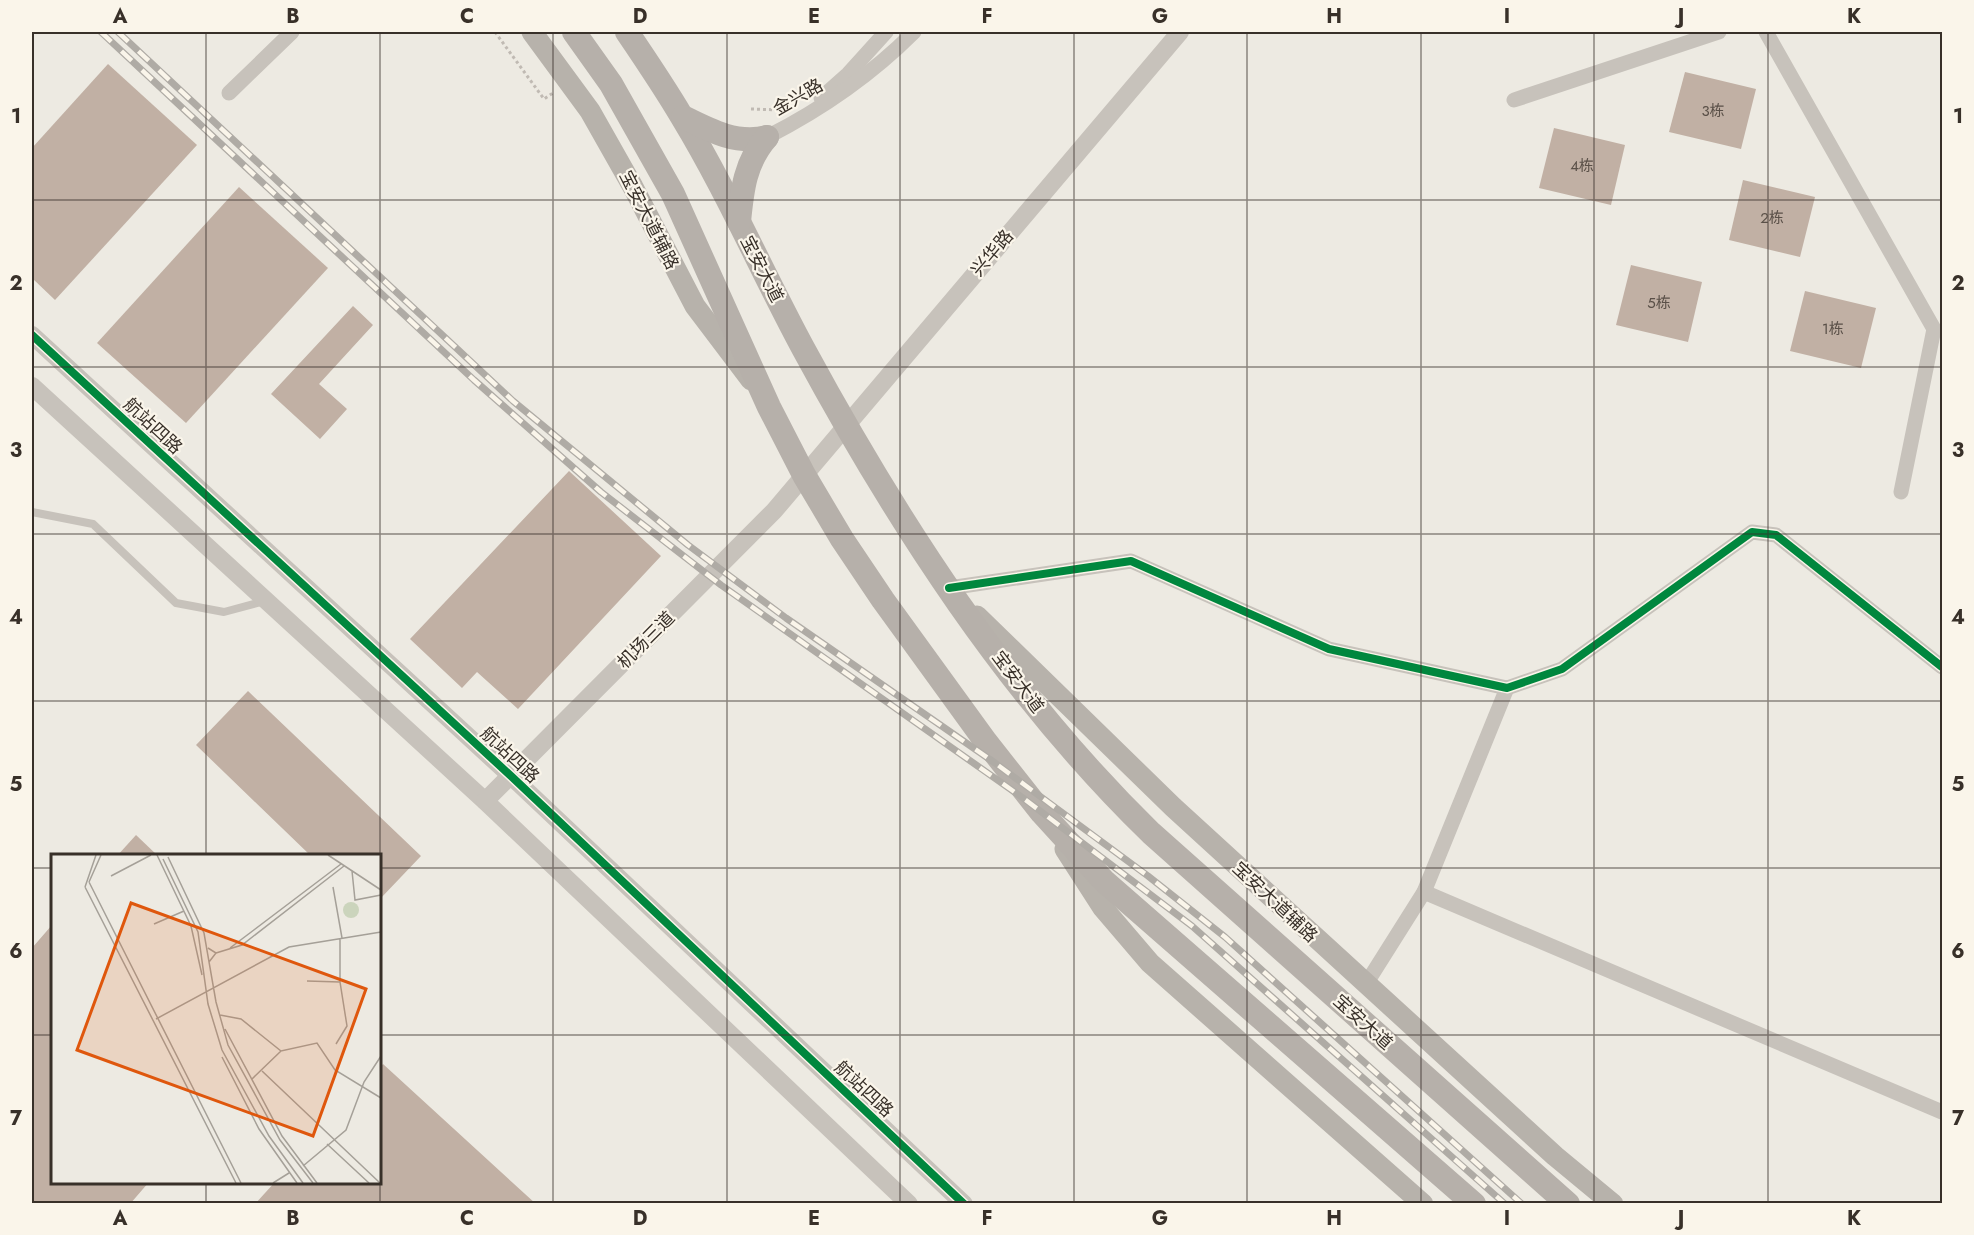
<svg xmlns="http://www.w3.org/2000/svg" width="1974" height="1235" font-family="Jost,'Noto Sans SC',sans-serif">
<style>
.building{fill:#c1b0a4}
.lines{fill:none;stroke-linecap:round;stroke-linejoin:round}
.path{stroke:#c0bab3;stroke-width:3;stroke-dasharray:3 3;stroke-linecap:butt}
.service{stroke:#c7c2bb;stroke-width:8}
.minor{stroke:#c7c2bb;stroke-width:15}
.tertiary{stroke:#c7c2bb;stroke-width:18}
.secondary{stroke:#b7b2ab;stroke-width:21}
.primary{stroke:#b6b0aa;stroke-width:24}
.rail-casing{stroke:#afaba5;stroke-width:7}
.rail{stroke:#faf5ea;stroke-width:4.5;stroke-dasharray:14;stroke-linecap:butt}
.cycleway-casing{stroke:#faf5ea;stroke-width:11}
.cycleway{stroke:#00873e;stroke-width:8}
.grid{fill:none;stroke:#383029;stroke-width:1.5;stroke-opacity:0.55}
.labels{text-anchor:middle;stroke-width:4.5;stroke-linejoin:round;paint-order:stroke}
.number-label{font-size:15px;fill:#5a5048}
.street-label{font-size:18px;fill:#383029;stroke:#faf5ea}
.inset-road{fill:none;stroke:#a5a098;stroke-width:1.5}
.view{fill:#df570d;fill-opacity:0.15;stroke:#df570d;stroke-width:3}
.inset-edge{fill:none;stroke:#383029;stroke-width:3}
.neatline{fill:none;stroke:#383029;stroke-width:2}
.grid-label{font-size:20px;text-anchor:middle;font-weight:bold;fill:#383029}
</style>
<rect width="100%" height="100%" fill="#edeae2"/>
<g class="building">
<path d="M 108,64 L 197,145 L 55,300 L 32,278 L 32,148 Z"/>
<path d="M 1685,72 L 1756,89 L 1741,149 L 1669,132 Z"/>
<path d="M 1554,128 L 1625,145 L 1611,205 L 1539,188 Z"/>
<path d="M 1743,180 L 1815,197 L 1800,257 L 1729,240 Z"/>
<path d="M 239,187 L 328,268 L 186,423 L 97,343 Z"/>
<path d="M 1631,265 L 1702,282 L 1688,342 L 1616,325 Z"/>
<path d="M 1805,291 L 1876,308 L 1861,368 L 1790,351 Z"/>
<path d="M 353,306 L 373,325 L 319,384 L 347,409 L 320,439 L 271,394 Z"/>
<path d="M 569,471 L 661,556 L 518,709 L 477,672 L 462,688 L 410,639 Z"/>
<path d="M 248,691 L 421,856 L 380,899 L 380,856 L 311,856 L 196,745 Z"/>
<path d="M 136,835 L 158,856 L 117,856 Z"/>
<path d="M 52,925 L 52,1182 L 149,1182 L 130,1204 L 32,1204 L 32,948 Z"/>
<path d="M 383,1064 L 536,1204 L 255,1204 L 275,1182 L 380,1182 L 380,1068 Z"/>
</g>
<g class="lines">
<g class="path">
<path d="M 495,32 L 544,99 L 553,93"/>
<path d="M 751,109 L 782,110"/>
</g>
<path class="service" d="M 32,512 L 93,524 L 176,603 L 224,612 L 265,601"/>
<g class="minor">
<path d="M 1766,32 L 1934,329 L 1901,492"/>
<path d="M 229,93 L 292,32"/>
<path d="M 821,98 L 848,74 L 886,32"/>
<path d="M 1514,100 L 1719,32"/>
<path d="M 767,137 C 822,109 870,76 914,32"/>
<path d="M 949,588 L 1131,561 L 1329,649 L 1507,688 L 1562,669 L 1752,532 L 1776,535 L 1942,667"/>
<path d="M 1424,892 L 1942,1112"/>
<path d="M 1366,984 L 1424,892 L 1507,688"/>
</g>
<g class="tertiary">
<path d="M 32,335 L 511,776 L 964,1204"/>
<path d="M 32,386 L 485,801 L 909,1204"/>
<path d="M 485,801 L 774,511 L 1180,32"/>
</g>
<g class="secondary">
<path d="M 532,32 L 590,111 L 633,187 L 695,306 L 751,380"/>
<path d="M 977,616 L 1173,807 L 1555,1156 L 1613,1204"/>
<path d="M 1065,849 L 1103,908 L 1150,963 L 1423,1204"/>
</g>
<g class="primary">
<path d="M 574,32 L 611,84 L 673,194 L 769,407 L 804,475 L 842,539 L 883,600 L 986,742 L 1042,813 L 1104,881 L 1474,1204"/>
<path d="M 627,32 C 646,60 665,88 682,117 C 727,191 762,272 803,348 C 897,522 1009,695 1151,833 L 1568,1204"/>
<path d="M 683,117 C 709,130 737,145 767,137"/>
<path d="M 739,222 C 742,190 745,162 767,137"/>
</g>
<defs>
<g id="rail">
<path d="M 101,32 L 474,380 L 601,492 L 721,585 L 1023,798 L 1192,926 L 1505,1204"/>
<path d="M 118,32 L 513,401 L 688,545 L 786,618 L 995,763 L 1148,876 L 1225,937 L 1522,1204"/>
</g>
</defs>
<use href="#rail" class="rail-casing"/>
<use href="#rail" class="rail"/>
<defs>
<g id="cycleway">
<path d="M 32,335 L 511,776 L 964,1204"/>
<path d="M 949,588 L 1131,561 L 1329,649 L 1507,688 L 1562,669 L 1752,532 L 1776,535 L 1942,667"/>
</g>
</defs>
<use href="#cycleway" class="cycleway-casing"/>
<use href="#cycleway" class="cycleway"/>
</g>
<path class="grid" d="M 206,32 L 206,856M 380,32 L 380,1204M 553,32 L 553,1204M 727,32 L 727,1204M 900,32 L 900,1204M 1074,32 L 1074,1204M 1247,32 L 1247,1204M 1421,32 L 1421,1204M 1594,32 L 1594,1204M 1768,32 L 1768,1204M 32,200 L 1942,200M 32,367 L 1942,367M 32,534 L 1942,534M 32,701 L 1942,701M 32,868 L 52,868M 380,868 L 1942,868M 32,1035 L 52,1035M 380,1035 L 1942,1035M 206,1182 L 206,1204"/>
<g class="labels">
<g class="number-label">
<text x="1713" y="116">3栋</text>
<text x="1582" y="171">4栋</text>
<text x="1772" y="223">2栋</text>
<text x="1659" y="308">5栋</text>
<text x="1833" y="334">1栋</text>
</g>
<g class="street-label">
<text transform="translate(798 97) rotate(-30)" y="6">金兴路</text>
<text transform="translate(649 220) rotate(63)" y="6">宝安大道辅路</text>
<text transform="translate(992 253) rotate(-50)" y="6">兴华路</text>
<text transform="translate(762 269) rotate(63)" y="6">宝安大道</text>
<text transform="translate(153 426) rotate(43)" y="6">航站四路</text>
<text transform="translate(646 640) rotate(-45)" y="6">机场三道</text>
<text transform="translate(1018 682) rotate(53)" y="6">宝安大道</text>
<text transform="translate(510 755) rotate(43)" y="6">航站四路</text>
<text transform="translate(1275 902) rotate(43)" y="6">宝安大道辅路</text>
<text transform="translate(1363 1022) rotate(42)" y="6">宝安大道</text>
<text transform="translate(864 1089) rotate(43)" y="6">航站四路</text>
</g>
</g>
<g transform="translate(51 854)">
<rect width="330" height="330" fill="#edeae2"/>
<path d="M292 56a8 8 0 1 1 16 0a8 8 0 1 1-16 0Z" fill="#cbd4bc"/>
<path class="inset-road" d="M 106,1 L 140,72 L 151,121M 277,1 L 330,36M 117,3 L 153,79 L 165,148 L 177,191 L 229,286 L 262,329M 112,5 L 147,78 L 157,150 L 171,196 L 218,282 L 252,329M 301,17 L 304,46 L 330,41M 60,22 L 100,1M 38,28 L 190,329M 38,28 L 50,1M 34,33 L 185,329M 34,33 L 45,1M 282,33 L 291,84M 103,70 L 133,57M 157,94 L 165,99 L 158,108M 179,94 L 290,10M 165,99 L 191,91 L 293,12M 256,127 L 289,128M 169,161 L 190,165 L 230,197 L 266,189 L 284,216 L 330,244M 105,165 L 238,93 L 330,78M 174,175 L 231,282 L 266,329M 285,190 L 296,172 L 289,128 L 289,85M 171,203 L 208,275 L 246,329M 211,217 L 329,329M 201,225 L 230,197M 276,290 L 318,329M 252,312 L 295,276 L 313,228 L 330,202M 222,329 L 238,319"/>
<path class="view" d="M 80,49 L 315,135 L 262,282 L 26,196 Z"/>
<rect width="330" height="330" class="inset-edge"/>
</g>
<rect width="1974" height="1235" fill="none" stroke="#faf5ea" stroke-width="66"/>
<rect x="33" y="33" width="1908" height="1169" class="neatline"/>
<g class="grid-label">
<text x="120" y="23">A</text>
<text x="293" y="23">B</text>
<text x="467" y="23">C</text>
<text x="640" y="23">D</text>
<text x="814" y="23">E</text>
<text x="987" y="23">F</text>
<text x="1160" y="23">G</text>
<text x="1334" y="23">H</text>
<text x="1507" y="23">I</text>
<text x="1681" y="23">J</text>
<text x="1854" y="23">K</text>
<text x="16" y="123">1</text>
<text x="1958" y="123">1</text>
<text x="16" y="290">2</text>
<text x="1958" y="290">2</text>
<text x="16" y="457">3</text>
<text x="1958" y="457">3</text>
<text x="16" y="624">4</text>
<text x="1958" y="624">4</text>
<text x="16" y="791">5</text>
<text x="1958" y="791">5</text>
<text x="16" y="958">6</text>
<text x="1958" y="958">6</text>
<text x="16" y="1125">7</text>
<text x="1958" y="1125">7</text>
<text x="120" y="1225">A</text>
<text x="293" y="1225">B</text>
<text x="467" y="1225">C</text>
<text x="640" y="1225">D</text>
<text x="814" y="1225">E</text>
<text x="987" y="1225">F</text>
<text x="1160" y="1225">G</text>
<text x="1334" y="1225">H</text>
<text x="1507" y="1225">I</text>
<text x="1681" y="1225">J</text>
<text x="1854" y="1225">K</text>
</g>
</svg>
